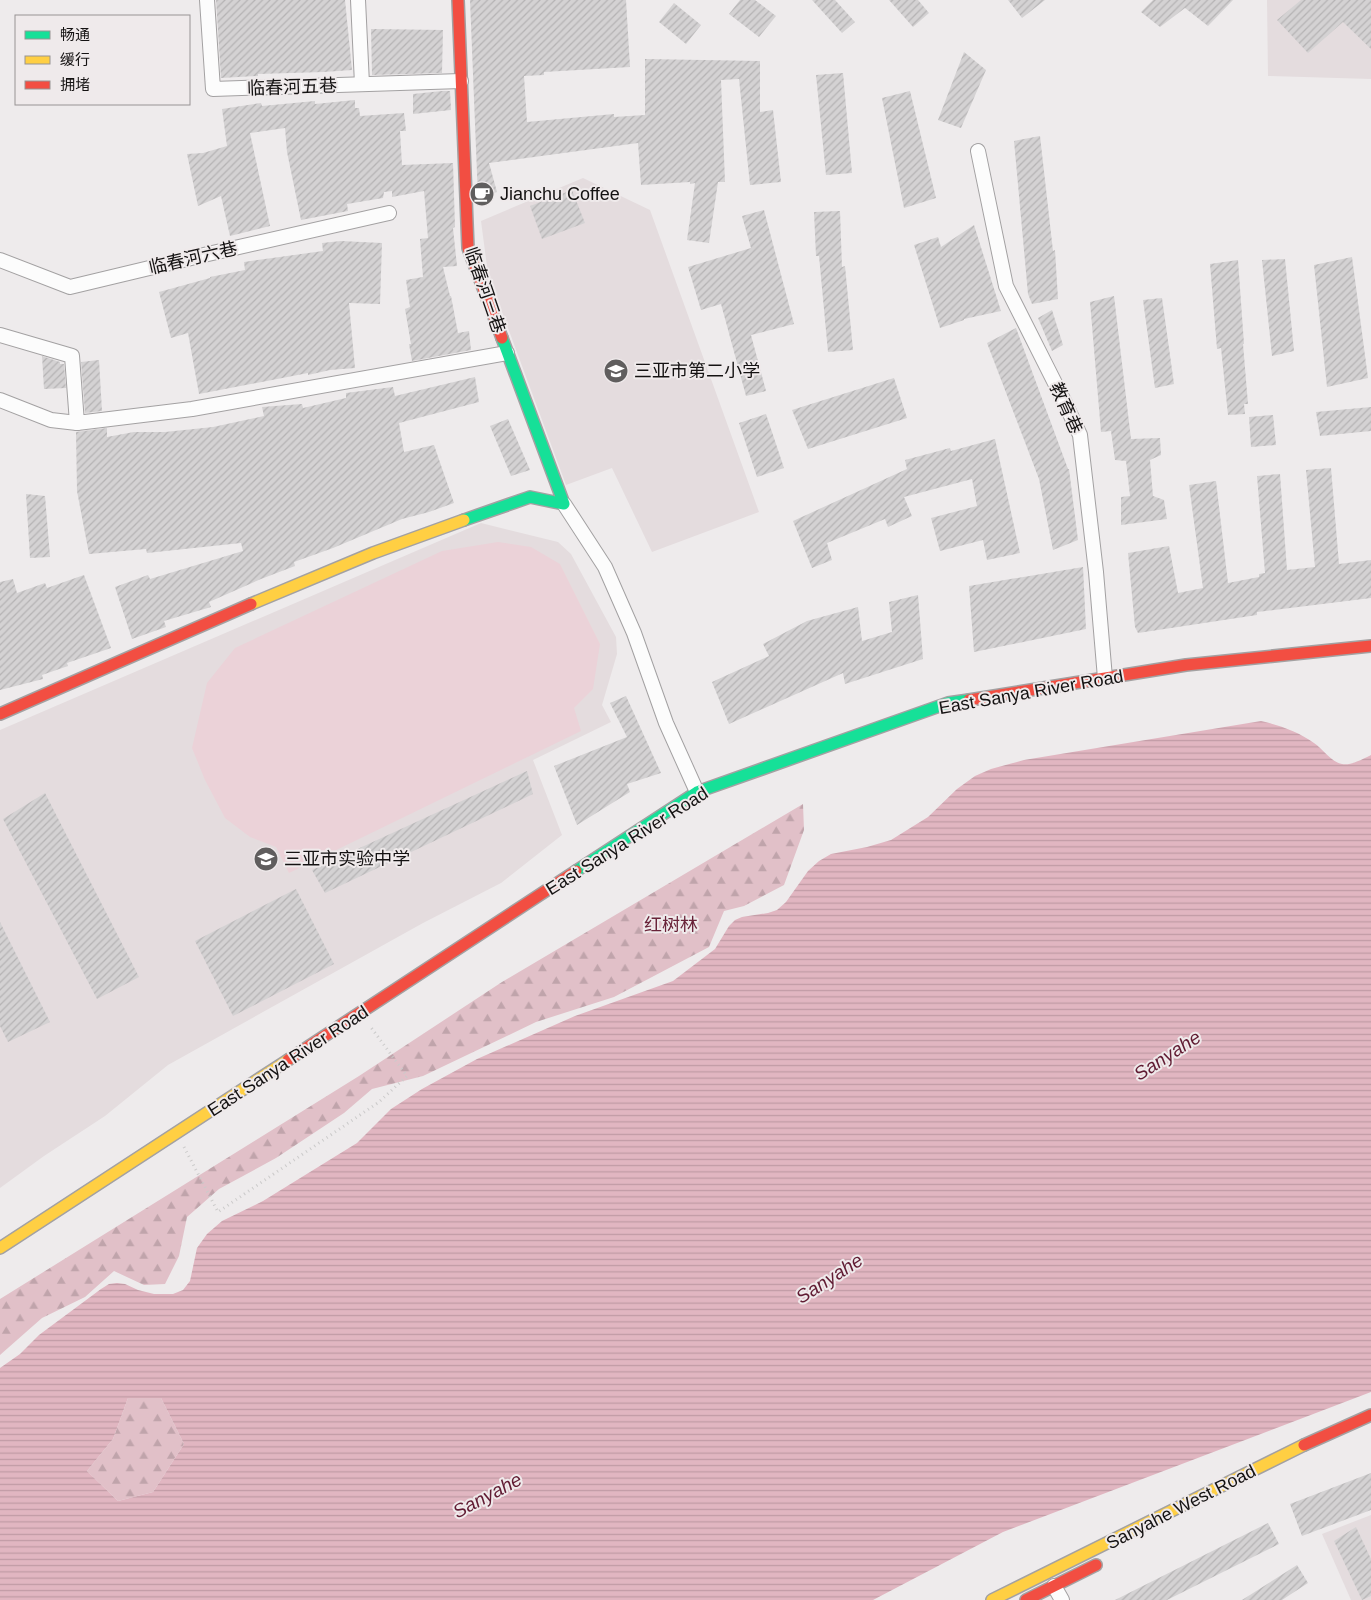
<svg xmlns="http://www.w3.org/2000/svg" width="1371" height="1600" font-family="Arial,'Noto Sans SC',sans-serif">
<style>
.built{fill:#e4dcde}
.forest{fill:url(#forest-firs)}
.pitch{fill:#ebd2d8}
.water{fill:url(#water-rules);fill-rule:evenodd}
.building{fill:url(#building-hatch)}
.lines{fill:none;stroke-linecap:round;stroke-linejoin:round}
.street-casing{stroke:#a3a1a2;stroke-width:16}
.fast-casing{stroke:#a3a1a2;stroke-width:14}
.slow-casing{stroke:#a3a1a2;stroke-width:14}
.jam-casing{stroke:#a3a1a2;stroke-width:14}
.path{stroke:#cbcaca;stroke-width:3;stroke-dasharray:1 4;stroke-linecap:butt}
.street{stroke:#fcfcfc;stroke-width:14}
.fast{stroke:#16e098;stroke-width:11}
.slow{stroke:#ffcf43;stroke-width:11}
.jam{stroke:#f24e42;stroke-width:11}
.labels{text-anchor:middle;stroke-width:4;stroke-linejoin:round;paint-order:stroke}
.street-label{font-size:18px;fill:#141212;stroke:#efeaeb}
.poi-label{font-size:18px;fill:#141212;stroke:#efeaeb;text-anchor:start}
.park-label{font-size:18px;fill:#692339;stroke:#efeaeb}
.water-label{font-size:19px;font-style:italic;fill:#611c33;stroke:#efeaeb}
</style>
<defs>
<pattern id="forest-firs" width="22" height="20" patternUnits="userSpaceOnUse" patternTransform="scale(1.25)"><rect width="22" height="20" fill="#e1c0c8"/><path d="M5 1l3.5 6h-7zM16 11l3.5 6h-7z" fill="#c0a4ab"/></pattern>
<pattern id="water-rules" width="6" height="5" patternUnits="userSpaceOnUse" patternTransform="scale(1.25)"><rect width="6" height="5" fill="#e1b6c1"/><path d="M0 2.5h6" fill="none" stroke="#c09ba5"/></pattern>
<pattern id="building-hatch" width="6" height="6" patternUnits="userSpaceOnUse" patternTransform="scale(1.25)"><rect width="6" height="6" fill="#d4d2d3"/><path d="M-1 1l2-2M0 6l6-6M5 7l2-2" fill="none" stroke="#b5b3b4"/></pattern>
</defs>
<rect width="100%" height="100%" fill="#eeebec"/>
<g class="built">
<path d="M 1267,0 L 1371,0 L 1371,79 L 1268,76 Z"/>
<path d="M 583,178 L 650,210 L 759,512 L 652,552 L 612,468 L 566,485 L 488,274 L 481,221 Z"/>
<path d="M 481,523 L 558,542 L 571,554 L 616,637 L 617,654 L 602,705 L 611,722 L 533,760 L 562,835 L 501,883 L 423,923 L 168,1065 L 105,1116 L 44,1156 L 0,1188 L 0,730 Z"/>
<path d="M 1371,1515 L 1371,1600 L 1351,1600 L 1322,1534 Z"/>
</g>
<g class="forest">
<path d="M 803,804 L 804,830 L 784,885 L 744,906 L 724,911 L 709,947 L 614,997 L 536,1022 L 423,1076 L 372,1089 L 344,1113 L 276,1158 L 219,1189 L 187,1217 L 179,1256 L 165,1284 L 144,1285 L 114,1271 L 85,1297 L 42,1318 L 0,1355 L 0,1299 L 359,1076 L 502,982 Z"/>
<path d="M 128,1398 L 161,1398 L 184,1444 L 153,1492 L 118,1501 L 87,1471 L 113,1439 Z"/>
</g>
<path class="pitch" d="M 498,542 L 531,547 L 560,564 L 600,644 L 593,689 L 574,708 L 581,731 L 289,873 L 276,847 L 250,837 L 225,818 L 205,780 L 192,748 L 207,683 L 235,648 L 442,551 Z"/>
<path class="water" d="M 1261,721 C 1279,725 1299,732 1314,743 C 1323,749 1331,762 1342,764 C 1350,766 1363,759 1371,755 L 1371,1392 L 1003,1532 L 873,1600 L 0,1600 L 0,1368 L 20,1354 L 39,1335 L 101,1289 L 109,1284 L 117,1283 L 125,1284 L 138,1290 L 154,1294 L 173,1294 L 183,1290 L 190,1281 L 197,1248 L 207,1234 L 222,1221 L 263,1201 L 357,1143 L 391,1109 L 422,1089 L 477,1059 L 575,1016 L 673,981 L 715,949 L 729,926 L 735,920 L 742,917 L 768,913 L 777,910 L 786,902 L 808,871 L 819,861 L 831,854 L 867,847 L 891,840 L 928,817 L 957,789 L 975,776 L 991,769 L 1024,760 ZM 128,1398 L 161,1398 L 184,1444 L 153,1492 L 118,1501 L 87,1471 L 113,1439 Z"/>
<g class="building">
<path d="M 216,0 L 345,0 L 352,70 L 324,72 L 258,74 L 258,76 L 221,78 Z"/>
<path d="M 470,0 L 626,0 L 630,67 L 544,72 L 544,75 L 524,76 L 527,122 L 614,114 L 614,117 L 645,115 L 645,59 L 760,61 L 760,112 L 773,110 L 781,182 L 750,185 L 739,79 L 721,80 L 725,182 L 718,182 L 709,243 L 687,240 L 695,183 L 690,184 L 690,182 L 641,185 L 638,143 L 489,163 L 497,192 L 478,198 Z"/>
<path d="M 740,0 L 755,0 L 776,16 L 759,37 L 729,14 Z"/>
<path d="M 812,0 L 835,0 L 855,22 L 842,33 Z"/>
<path d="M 889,0 L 918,0 L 929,13 L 913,27 Z"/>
<path d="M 1008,0 L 1045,0 L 1022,18 Z"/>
<path d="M 1153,0 L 1233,0 L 1208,26 L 1185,8 L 1160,27 L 1141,12 Z"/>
<path d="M 1301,0 L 1371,0 L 1371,49 L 1343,22 L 1308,53 L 1277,20 Z"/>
<path d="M 674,3 L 701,25 L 686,44 L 659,22 Z"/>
<path d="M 371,29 L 443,30 L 442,73 L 372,75 Z"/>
<path d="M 964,52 L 986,70 L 961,128 L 938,120 Z"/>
<path d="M 843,73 L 852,173 L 826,175 L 816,75 Z"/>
<path d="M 442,91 L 450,91 L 451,110 L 413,114 L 413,94 Z"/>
<path d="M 910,91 L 936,198 L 904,208 L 882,98 Z"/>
<path d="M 355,100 L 355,108 L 359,108 L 360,116 L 404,113 L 406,131 L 400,131 L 402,165 L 453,163 L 455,227 L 453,228 L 457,266 L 443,267 L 450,296 L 451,296 L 458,333 L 469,331 L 471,350 L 412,361 L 409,344 L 411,344 L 405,309 L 410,307 L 406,280 L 423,277 L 420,239 L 428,238 L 424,191 L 392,197 L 392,191 L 384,192 L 383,198 L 347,204 L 348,211 L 301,220 L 287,152 L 285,128 L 250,133 L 270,226 L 230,236 L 221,196 L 198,206 L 187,154 L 203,153 L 227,146 L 222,109 L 261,103 L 262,106 L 315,101 L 315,104 Z"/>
<path d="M 1040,136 L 1053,251 L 1055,250 L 1058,299 L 1032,304 L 1028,294 L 1014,141 Z"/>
<path d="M 572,190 L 585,223 L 542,239 L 530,206 Z"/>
<path d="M 764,210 L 794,324 L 751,335 L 766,391 L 746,396 L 721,304 L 701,310 L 688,267 L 751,248 L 742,216 Z"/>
<path d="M 840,211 L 842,267 L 845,266 L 853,350 L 828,352 L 819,256 L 816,256 L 814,212 Z"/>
<path d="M 974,225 L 1001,311 L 964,319 L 964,320 L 940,328 L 914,245 L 938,237 L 941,247 Z"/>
<path d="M 341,241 L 382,243 L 380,304 L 349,303 L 355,368 L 330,370 L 308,375 L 308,373 L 199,394 L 188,333 L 171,338 L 159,292 L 210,278 L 210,277 L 245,270 L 244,262 L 323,251 L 322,243 Z"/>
<path d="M 1352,257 L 1368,378 L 1327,387 L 1314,265 Z"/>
<path d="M 1285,259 L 1294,351 L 1272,356 L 1262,260 Z"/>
<path d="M 1238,260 L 1244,344 L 1243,344 L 1248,404 L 1244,404 L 1245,414 L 1228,415 L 1221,348 L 1217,349 L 1210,264 Z"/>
<path d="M 1114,296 L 1131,439 L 1160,438 L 1161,455 L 1150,460 L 1153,496 L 1164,500 L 1167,519 L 1121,525 L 1121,497 L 1130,496 L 1126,461 L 1115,460 L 1111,431 L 1101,432 L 1090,302 Z"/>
<path d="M 1162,298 L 1174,384 L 1155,388 L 1143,300 Z"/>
<path d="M 1052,310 L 1063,345 L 1052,351 L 1038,318 Z"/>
<path d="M 1016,328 L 1068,469 L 1069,469 L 1078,540 L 1053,550 L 1039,479 L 987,343 Z"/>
<path d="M 42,356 L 60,362 L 60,364 L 64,364 L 66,388 L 44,389 Z"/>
<path d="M 99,360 L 102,411 L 85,413 L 81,362 Z"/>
<path d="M 475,377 L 479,402 L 399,423 L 404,452 L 434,445 L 454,503 L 429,512 L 402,519 L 333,548 L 294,562 L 295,566 L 261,579 L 209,602 L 211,607 L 164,621 L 166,627 L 132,639 L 115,587 L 148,575 L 150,579 L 243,551 L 241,543 L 147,553 L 146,549 L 89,554 L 77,491 L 76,432 L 107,428 L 107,437 L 134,432 L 165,432 L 213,427 L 264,416 L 262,407 L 302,404 L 303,408 L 346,398 L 346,393 L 393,387 L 395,396 Z"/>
<path d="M 894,378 L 907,418 L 808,449 L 792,410 Z"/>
<path d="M 1371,407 L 1371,431 L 1320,436 L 1316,412 Z"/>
<path d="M 766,414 L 784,468 L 757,477 L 739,423 Z"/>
<path d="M 1273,415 L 1276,445 L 1251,447 L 1249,417 Z"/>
<path d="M 508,419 L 530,470 L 511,476 L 490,426 Z"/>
<path d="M 995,439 L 1020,553 L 987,560 L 983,540 L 940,551 L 931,518 L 977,506 L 972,479 L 904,497 L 912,516 L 888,527 L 885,519 L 827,543 L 832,560 L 812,568 L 793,521 L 907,469 L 905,460 L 950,448 L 951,451 Z"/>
<path d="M 1331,468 L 1339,564 L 1371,560 L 1371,598 L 1257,612 L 1257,615 L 1138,633 L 1135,627 L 1128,553 L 1169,546 L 1178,593 L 1203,588 L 1189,485 L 1216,481 L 1228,583 L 1259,577 L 1259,574 L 1265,573 L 1257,476 L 1280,474 L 1287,570 L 1315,567 L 1306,470 Z"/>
<path d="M 26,494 L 45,496 L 50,557 L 30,558 Z"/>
<path d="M 1083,567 L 1086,629 L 974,652 L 969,586 Z"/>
<path d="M 84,575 L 111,648 L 67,663 L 68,666 L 42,675 L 43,679 L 0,690 L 0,582 L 13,579 L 17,593 L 45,583 L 47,588 Z"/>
<path d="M 918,595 L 923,659 L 845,684 L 843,673 L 729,724 L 712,682 L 769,656 L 763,644 L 807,621 L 858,607 L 862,641 L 892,632 L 889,602 Z"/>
<path d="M 626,696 L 661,773 L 627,784 L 630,792 L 577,825 L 554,766 L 627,737 L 610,703 Z"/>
<path d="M 527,771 L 533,794 L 325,893 L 312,870 Z"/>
<path d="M 45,793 L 139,977 L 97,999 L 3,819 Z"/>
<path d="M 296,889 L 334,964 L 233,1016 L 195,941 Z"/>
<path d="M 0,922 L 50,1022 L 8,1042 L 0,1026 Z"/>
<path d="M 1371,1473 L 1371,1510 L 1302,1536 L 1290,1504 Z"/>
<path d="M 1268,1523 L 1279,1544 L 1167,1600 L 1115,1600 Z"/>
<path d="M 1356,1527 L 1371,1559 L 1371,1596 L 1362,1600 L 1334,1541 Z"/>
<path d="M 1297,1565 L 1308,1583 L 1282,1600 L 1242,1600 Z"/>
</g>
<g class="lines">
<defs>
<g id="street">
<path d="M 207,0 L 213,89 L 461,81"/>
<path d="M 358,0 L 362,84"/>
<path d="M 978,151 L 1006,286 L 1064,401 L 1080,435 L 1096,572 L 1105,678"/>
<path d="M 0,260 L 70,287 L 208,254 L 389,213"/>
<path d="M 0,335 L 72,356 L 77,423 L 192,409 L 507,353"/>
<path d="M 0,400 L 51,420 L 77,423"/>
<path d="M 564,504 L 605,567 L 634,633 L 666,723 L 697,792"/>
<path d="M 1054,1586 L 1062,1600"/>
</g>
<g id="fast">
<path d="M 464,520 L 530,497 L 564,504 L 502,338"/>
<path d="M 576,871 L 697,792 L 948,703 L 969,700"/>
</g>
<g id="slow">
<path d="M 251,604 L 373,553 L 464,520"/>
<path d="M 0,1248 L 288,1060"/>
<path d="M 992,1600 L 1304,1445"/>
</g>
<g id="jam">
<path d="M 458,0 L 468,248 L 502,338"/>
<path d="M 969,700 L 1186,665 L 1371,646"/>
<path d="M 0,714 L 251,604"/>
<path d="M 288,1060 L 576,871"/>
<path d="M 1304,1445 L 1371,1415"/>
<path d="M 1026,1600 L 1096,1565"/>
</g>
</defs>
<use href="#street" class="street-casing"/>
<use href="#fast" class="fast-casing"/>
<use href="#slow" class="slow-casing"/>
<use href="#jam" class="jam-casing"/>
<path class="path" d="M 184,1147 L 218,1212 L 379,1102 L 407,1076 L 370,1026"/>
<use href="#street" class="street"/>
<use href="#fast" class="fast"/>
<use href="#slow" class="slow"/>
<use href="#jam" class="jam"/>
</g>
<defs>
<symbol id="cafe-disc" viewBox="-11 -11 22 22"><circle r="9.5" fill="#605e5e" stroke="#efeaeb"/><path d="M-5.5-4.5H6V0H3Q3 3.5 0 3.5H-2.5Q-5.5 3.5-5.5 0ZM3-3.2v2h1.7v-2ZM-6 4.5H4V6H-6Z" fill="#fff"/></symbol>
<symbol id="school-disc" viewBox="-11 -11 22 22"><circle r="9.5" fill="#605e5e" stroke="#efeaeb"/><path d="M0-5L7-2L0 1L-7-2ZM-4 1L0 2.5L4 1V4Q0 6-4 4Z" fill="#fff"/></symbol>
</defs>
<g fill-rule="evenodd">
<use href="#cafe-disc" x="468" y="180" width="28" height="28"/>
<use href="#school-disc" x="602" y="357" width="28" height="28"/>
<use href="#school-disc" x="252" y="845" width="28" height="28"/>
</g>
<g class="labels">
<g class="street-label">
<text transform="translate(292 87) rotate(-2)" y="6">临春河五巷</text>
<text transform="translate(193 258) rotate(-13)" y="6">临春河六巷</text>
<text transform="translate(485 290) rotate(71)" y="6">临春河三巷</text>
<text transform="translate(1066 408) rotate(66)" y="6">教育巷</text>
<text transform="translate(1031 692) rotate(-10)" y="6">East Sanya River Road</text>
<text transform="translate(627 841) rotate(-32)" y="6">East Sanya River Road</text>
<text transform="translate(288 1061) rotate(-33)" y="6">East Sanya River Road</text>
<text transform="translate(1181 1507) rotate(-27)" y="6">Sanyahe West Road</text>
</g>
<g class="poi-label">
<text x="500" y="200">Jianchu Coffee</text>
<text x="634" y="377">三亚市第二小学</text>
<text x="284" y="865">三亚市实验中学</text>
</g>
<g class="park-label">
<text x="671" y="931">红树林</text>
</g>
<g class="water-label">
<text transform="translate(1167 1055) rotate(-33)" y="7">Sanyahe</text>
<text transform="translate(829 1278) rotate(-33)" y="7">Sanyahe</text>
<text transform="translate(487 1495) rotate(-28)" y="7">Sanyahe</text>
</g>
</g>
<rect x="15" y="15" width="175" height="90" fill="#efeaeb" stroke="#979494"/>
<rect x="25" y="31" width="25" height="8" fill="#16e098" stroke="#979494"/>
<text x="60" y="40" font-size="15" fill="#141212">畅通</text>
<rect x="25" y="56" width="25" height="8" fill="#ffcf43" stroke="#979494"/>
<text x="60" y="65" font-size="15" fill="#141212">缓行</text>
<rect x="25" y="81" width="25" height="8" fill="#f24e42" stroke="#979494"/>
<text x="60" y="90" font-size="15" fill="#141212">拥堵</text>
</svg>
